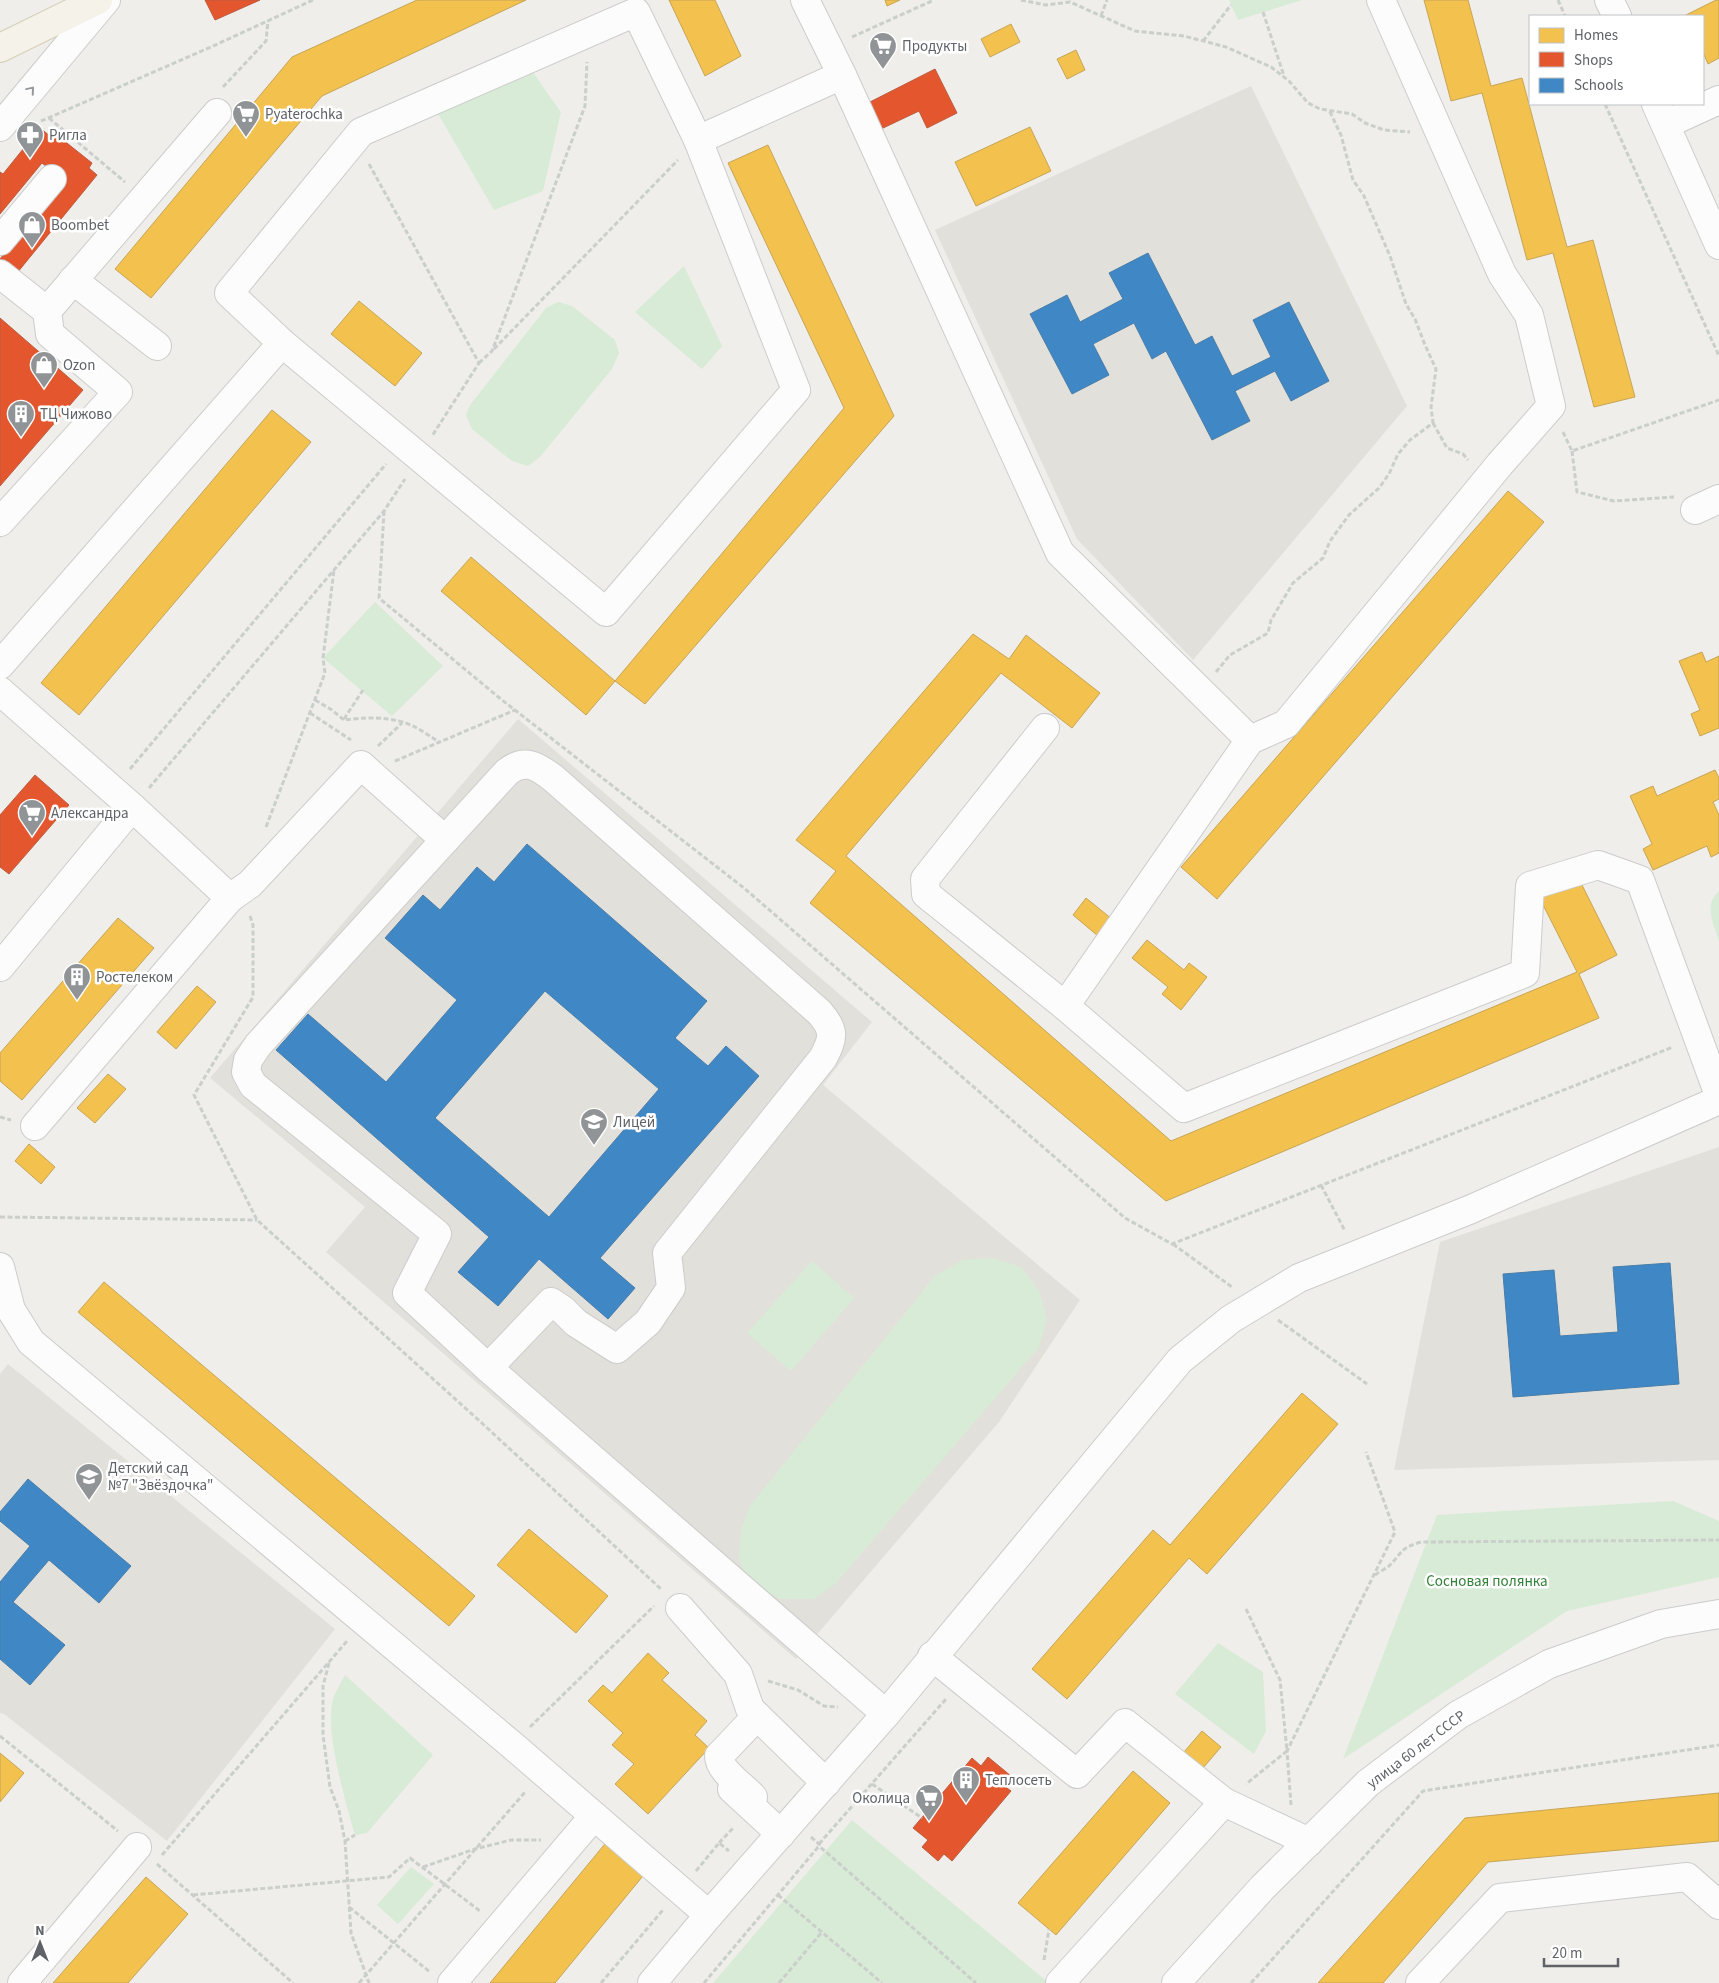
<svg xmlns="http://www.w3.org/2000/svg" width="1719" height="1983" font-family="'Source Sans 3',sans-serif">
<style>
.education{fill:#e2e0da}
.green{fill:#d8ebd6}
.homes{fill:#f2c14e;stroke:#c6a556}
.shops{fill:#e4572e;stroke:#bc5b3f}
.schools{fill:#3f88c5;stroke:#497da9;fill-rule:evenodd}
.lines{fill:none;stroke-linecap:round;stroke-linejoin:round}
.minor-casing{stroke:#cbcccc;stroke-width:30}
.major-casing{stroke:#d7ceb8;stroke-width:30}
.path{stroke:#cacfcc;stroke-width:3;stroke-dasharray:5 2.5;stroke-linecap:butt}
.minor{stroke:#fdfcfc;stroke-width:28}
.major{stroke:#f4f2e9;stroke-width:28}
.oneway{stroke:#96999c}
.labels{text-anchor:middle;stroke-width:5;stroke-linejoin:round;paint-order:stroke}
.poi-label{font-size:15px;fill:#5f6368;stroke:#fff;text-anchor:start}
.park-label{font-size:15px;fill:#348238;stroke:#fff}
.street-label{font-size:15px;fill:#5f6368;stroke:#fff}
</style>
<rect width="100%" height="100%" fill="#efeeea"/>
<g class="education">
<path d="M 1251,86 L 1407,406 L 1193,660 L 1077,539 L 935,230 Z"/>
<path d="M 518,719 L 872,1022 L 823,1085 L 1080,1300 L 999,1422 L 796,1659 L 326,1252 L 365,1207 L 210,1078 Z"/>
<path d="M 1719,1147 L 1719,1460 L 1394,1470 L 1440,1242 Z"/>
<path d="M 8,1364 L 335,1629 L 167,1841 L 4,1714 L 0,1713 L 0,1374 Z"/>
</g>
<g class="green">
<path d="M 1229,0 L 1302,0 L 1238,20 Z"/>
<path d="M 529,67 L 561,112 L 543,191 L 494,210 L 437,112 Z"/>
<path d="M 684,266 L 722,346 L 702,369 L 635,312 Z"/>
<path d="M 558,302 L 572,306 L 615,340 L 619,353 L 612,369 L 540,457 L 528,466 L 512,461 L 472,429 L 466,415 L 470,405 L 546,308 Z"/>
<path d="M 375,602 L 443,666 L 392,716 L 323,658 Z"/>
<path d="M 1719,891 L 1719,942 C 1714,924 1703,905 1719,891 Z"/>
<path d="M 993,1258 L 1021,1267 L 1039,1291 L 1047,1319 L 1039,1347 L 836,1583 L 814,1599 L 780,1599 L 750,1585 L 739,1559 L 741,1530 L 750,1506 L 935,1276 L 963,1260 Z"/>
<path d="M 812,1261 L 854,1298 L 791,1371 L 747,1333 Z"/>
<path d="M 1673,1501 L 1719,1521 L 1719,1577 L 1567,1611 L 1343,1759 L 1437,1515 Z"/>
<path d="M 1218,1643 L 1263,1672 L 1266,1731 L 1254,1754 L 1175,1694 Z"/>
<path d="M 345,1675 L 433,1755 L 367,1833 L 355,1835 C 346,1803 324,1730 333,1700 C 335,1692 341,1683 345,1675 Z"/>
<path d="M 852,1820 L 1049,1983 L 713,1983 Z"/>
<path d="M 411,1867 L 434,1884 L 398,1924 L 377,1905 Z"/>
</g>
<g class="homes">
<path d="M 417,0 L 526,0 L 322,96 L 151,298 L 115,269 L 292,57 Z"/>
<path d="M 669,0 L 715,0 L 741,56 L 705,76 Z"/>
<path d="M 885,0 L 900,0 L 887,6 Z"/>
<path d="M 1424,0 L 1468,0 L 1491,86 L 1522,78 L 1567,247 L 1593,240 L 1635,397 L 1594,407 L 1553,253 L 1527,260 L 1482,93 L 1451,101 Z"/>
<path d="M 1716,0 L 1719,0 L 1719,58 L 1708,64 L 1703,52 L 1703,16 L 1684,16 Z"/>
<path d="M 1011,24 L 1020,42 L 990,57 L 981,39 Z"/>
<path d="M 1076,50 L 1085,70 L 1067,79 L 1057,59 Z"/>
<path d="M 1030,127 L 1051,171 L 976,206 L 955,162 Z"/>
<path d="M 768,145 L 894,416 L 645,704 L 615,681 L 844,408 L 728,163 Z"/>
<path d="M 359,301 L 422,353 L 395,386 L 331,334 Z"/>
<path d="M 272,410 L 311,442 L 79,715 L 41,683 Z"/>
<path d="M 1508,491 L 1544,522 L 1217,899 L 1181,867 Z"/>
<path d="M 471,557 L 615,681 L 586,715 L 441,591 Z"/>
<path d="M 973,634 L 1009,659 L 1026,635 L 1100,693 L 1072,728 L 1001,673 L 846,856 L 1171,1141 L 1577,972 L 1537,893 L 1577,875 L 1617,955 L 1579,974 L 1599,1018 L 1166,1201 L 810,903 L 836,871 L 796,840 Z"/>
<path d="M 1702,652 L 1706,662 L 1719,656 L 1719,728 L 1700,736 L 1691,714 L 1700,710 L 1679,661 Z"/>
<path d="M 1715,770 L 1719,778 L 1719,799 L 1713,802 L 1719,815 L 1719,853 L 1711,857 L 1707,846 L 1653,870 L 1643,849 L 1652,844 L 1630,796 L 1653,786 L 1657,796 Z"/>
<path d="M 1086,898 L 1112,919 L 1098,936 L 1073,915 Z"/>
<path d="M 118,918 L 154,948 L 22,1100 L 0,1081 L 0,1053 Z"/>
<path d="M 1147,940 L 1184,970 L 1189,963 L 1207,977 L 1181,1010 L 1162,994 L 1168,987 L 1132,958 Z"/>
<path d="M 197,986 L 216,1002 L 176,1049 L 157,1032 Z"/>
<path d="M 108,1074 L 126,1089 L 95,1123 L 77,1108 Z"/>
<path d="M 29,1144 L 55,1167 L 41,1184 L 15,1161 Z"/>
<path d="M 104,1282 L 475,1596 L 449,1626 L 78,1312 Z"/>
<path d="M 1302,1393 L 1338,1424 L 1207,1574 L 1189,1558 L 1067,1699 L 1032,1669 L 1153,1530 L 1170,1545 Z"/>
<path d="M 529,1529 L 608,1596 L 576,1633 L 497,1565 Z"/>
<path d="M 648,1653 L 669,1673 L 662,1680 L 707,1721 L 695,1735 L 709,1748 L 648,1814 L 615,1784 L 634,1764 L 612,1745 L 623,1733 L 588,1701 L 603,1685 L 612,1693 Z"/>
<path d="M 1202,1731 L 1221,1747 L 1197,1775 L 1178,1759 Z"/>
<path d="M 0,1753 L 24,1773 L 0,1802 Z"/>
<path d="M 1133,1771 L 1170,1803 L 1056,1935 L 1018,1903 Z"/>
<path d="M 1719,1793 L 1719,1841 L 1488,1862 L 1383,1983 L 1318,1983 L 1465,1818 Z"/>
<path d="M 609,1839 L 647,1871 L 555,1983 L 490,1983 Z"/>
<path d="M 146,1877 L 188,1914 L 128,1983 L 53,1983 Z"/>
</g>
<g class="shops">
<path d="M 205,0 L 260,0 L 215,20 Z"/>
<path d="M 935,69 L 957,113 L 927,128 L 919,111 L 881,129 L 868,103 Z"/>
<path d="M 40,128 L 50,136 L 53,132 L 92,163 L 89,168 L 97,175 L 17,273 L 0,259 L 63,180 L 42,163 L 0,214 L 0,172 L 3,174 Z"/>
<path d="M 0,318 L 83,390 L 0,486 Z"/>
<path d="M 35,775 L 69,805 L 9,874 L 0,867 L 0,815 Z"/>
<path d="M 988,1757 L 1011,1776 L 1003,1785 L 1011,1791 L 952,1861 L 944,1854 L 938,1861 L 922,1847 L 928,1840 L 913,1828 L 972,1758 L 981,1766 Z"/>
</g>
<g class="schools">
<path d="M 1148,253 L 1195,345 L 1212,336 L 1232,376 L 1271,357 L 1253,320 L 1289,302 L 1329,381 L 1291,401 L 1275,371 L 1235,391 L 1250,421 L 1212,440 L 1166,351 L 1152,359 L 1134,323 L 1093,344 L 1109,375 L 1072,394 L 1030,314 L 1067,295 L 1080,322 L 1123,299 L 1109,273 Z"/>
<path d="M 527,844 L 707,1001 L 675,1038 L 708,1066 L 726,1046 L 759,1076 L 600,1258 L 635,1288 L 608,1319 L 539,1259 L 498,1306 L 458,1272 L 489,1237 L 276,1050 L 308,1014 L 386,1082 L 457,1000 L 385,938 L 423,895 L 440,910 L 477,867 L 494,882 ZM 545,991 L 659,1089 L 549,1217 L 435,1118 Z"/>
<path d="M 1670,1263 L 1679,1384 L 1513,1397 L 1503,1274 L 1554,1270 L 1560,1336 L 1618,1332 L 1613,1267 Z"/>
<path d="M 28,1479 L 131,1566 L 99,1603 L 49,1560 L 13,1602 L 65,1645 L 30,1685 L 0,1659 L 0,1582 L 30,1546 L 0,1521 L 0,1512 Z"/>
</g>
<g class="lines">
<defs>
<g id="minor">
<path d="M 805,0 L 842,75 L 1060,553 L 1250,740 L 1286,724 L 1500,464 L 1551,406 L 1529,315 L 1502,274 L 1381,0"/>
<path d="M 1609,0 L 1617,16"/>
<path d="M 1656,104 L 1719,245"/>
<path d="M 1666,124 L 1719,100"/>
<path d="M 0,127 L 106,0"/>
<path d="M 0,241 L 52,179"/>
<path d="M 0,274 L 47,311 L 217,113"/>
<path d="M 73,280 L 157,346"/>
<path d="M 282,343 L 606,612 L 796,390 L 698,140"/>
<path d="M 1695,510 L 1719,499"/>
<path d="M 0,522 L 118,392 L 50,334 L 47,311"/>
<path d="M 0,665 L 282,343 L 229,293 L 361,132 L 636,12 L 698,140 L 842,75"/>
<path d="M 0,691 L 132,807 L 230,898 L 35,1126"/>
<path d="M 1045,728 L 925,879 L 926,894 L 1065,1006 L 1184,1108 L 1525,973 L 1530,886 L 1598,865 L 1640,880 L 1719,1095"/>
<path d="M 230,898 L 250,884 L 361,765 L 445,840"/>
<path d="M 0,967 L 132,807"/>
<path d="M 1065,1006 L 1250,740"/>
<path d="M 0,1267 L 11,1310 L 31,1342 L 512,1745 L 709,1915"/>
<path d="M 488,1368 L 551,1302 L 563,1310 L 576,1323 L 617,1349 L 648,1322 L 671,1288 L 667,1253 L 823,1058 C 834,1037 835,1030 819,1012 L 553,778 C 537,766 525,758 507,772 L 258,1045 L 248,1060 L 246,1072 L 253,1085 L 437,1234 L 407,1293 L 488,1368 L 886,1714"/>
<path d="M 680,1608 L 738,1674 L 750,1709 L 826,1783"/>
<path d="M 932,1656 L 1077,1774 L 1125,1723 L 1224,1802 L 1309,1842"/>
<path d="M 732,1789 L 781,1834"/>
<path d="M 753,1797 C 743,1786 719,1771 719,1756 L 757,1716"/>
<path d="M 22,1983 L 137,1847"/>
<path d="M 452,1983 L 594,1816"/>
<path d="M 652,1983 L 709,1915 L 886,1714 L 1180,1360 L 1231,1319 L 1299,1278 L 1469,1210 L 1719,1100"/>
<path d="M 1060,1983 L 1224,1802"/>
<path d="M 1176,1983 L 1263,1887 L 1368,1783 L 1458,1715 L 1549,1664 L 1661,1624 L 1719,1614"/>
<path d="M 1420,1983 L 1500,1898 L 1687,1877 L 1719,1905"/>
</g>
<path id="major" d="M 0,48 L 98,0"/>
</defs>
<use href="#minor" class="minor-casing"/>
<use href="#major" class="major-casing"/>
<g class="path">
<path d="M 1021,0 L 1046,5 L 1070,2 L 1135,31 L 1184,36 L 1226,47 L 1271,67 L 1289,81 L 1308,103 L 1320,109 L 1352,114 L 1365,123 L 1384,130 L 1410,132"/>
<path d="M 1558,0 L 1565,16"/>
<path d="M 1263,12 L 1284,76"/>
<path d="M 1101,16 L 1107,0"/>
<path d="M 852,37 L 934,0"/>
<path d="M 1203,41 L 1231,5"/>
<path d="M 223,87 L 266,41 L 268,21"/>
<path d="M 1605,104 L 1719,356"/>
<path d="M 49,118 L 125,182"/>
<path d="M 41,121 L 211,47 L 313,0"/>
<path d="M 369,164 L 479,363 L 432,436"/>
<path d="M 494,349 L 678,160"/>
<path d="M 479,363 L 492,351 L 585,106 L 587,62"/>
<path d="M 1433,423 L 1447,448 L 1463,454 L 1468,460"/>
<path d="M 1563,432 L 1572,451 L 1719,400"/>
<path d="M 1572,451 L 1577,492 L 1614,501 L 1674,497"/>
<path d="M 384,511 L 379,598 L 502,700 L 744,888 L 1125,1218 L 1172,1244 L 1673,1047"/>
<path d="M 1216,672 L 1230,655 L 1268,633 L 1271,620 L 1293,583 L 1323,558 L 1330,541 L 1349,515 L 1379,488 L 1389,474 L 1398,454 L 1410,440 L 1433,423 L 1431,407 L 1436,369 L 1425,345 L 1415,319 L 1406,304 L 1390,256 L 1364,196 L 1353,180 L 1341,135 L 1329,110"/>
<path d="M 315,700 L 332,710 L 344,720 C 366,717 394,716 415,727 C 423,731 431,737 439,742"/>
<path d="M 310,713 L 351,740"/>
<path d="M 344,719 L 363,690"/>
<path d="M 378,746 L 402,723"/>
<path d="M 395,761 L 515,710"/>
<path d="M 130,769 L 386,464"/>
<path d="M 149,788 L 384,511 L 405,479"/>
<path d="M 266,827 L 325,673 L 323,658 L 334,570"/>
<path d="M 250,916 L 253,925 L 253,997 L 194,1095 L 257,1220 L 484,1425 L 662,1590"/>
<path d="M 0,1117 L 11,1120"/>
<path d="M 1321,1185 L 1345,1231"/>
<path d="M 0,1217 L 257,1220"/>
<path d="M 1173,1244 L 1232,1287"/>
<path d="M 1278,1320 L 1367,1384"/>
<path d="M 1375,1575 C 1379,1572 1385,1569 1389,1566 C 1403,1552 1400,1548 1421,1542 L 1719,1540"/>
<path d="M 1246,1609 L 1280,1680 L 1287,1751 L 1246,1784"/>
<path d="M 329,1663 L 323,1686 L 323,1735 L 330,1787 L 339,1811 L 345,1841 L 351,1933 L 369,1983"/>
<path d="M 768,1681 L 798,1690 L 824,1706 L 838,1707"/>
<path d="M 530,1727 L 654,1606"/>
<path d="M 0,1736 L 118,1831"/>
<path d="M 872,1784 L 922,1818"/>
<path d="M 1291,1805 L 1287,1751 L 1395,1532 L 1366,1452"/>
<path d="M 811,1837 L 819,1844 L 819,1846 L 976,1983"/>
<path d="M 345,1841 L 355,1835"/>
<path d="M 719,1843 L 734,1827"/>
<path d="M 819,1844 L 946,1699"/>
<path d="M 162,1855 L 348,1640"/>
<path d="M 157,1864 L 293,1983"/>
<path d="M 423,1867 L 475,1849 L 511,1840 L 541,1840"/>
<path d="M 696,1871 L 719,1843 L 729,1851"/>
<path d="M 193,1895 L 389,1877 L 410,1858 L 480,1911"/>
<path d="M 778,1895 L 882,1983"/>
<path d="M 349,1907 L 430,1972"/>
<path d="M 1044,1960 L 1049,1929"/>
<path d="M 359,1983 L 526,1791"/>
<path d="M 601,1983 L 663,1910"/>
<path d="M 704,1983 L 819,1846"/>
<path d="M 779,1983 L 822,1932"/>
<path d="M 1251,1983 L 1423,1791 L 1719,1745"/>
</g>
<use href="#minor" class="minor"/>
<use href="#major" class="major"/>
</g>
<defs><path id="oneway-chevron" d="M-2-3.5L2.5 0L-2 3.5" fill="none" stroke-width="1.6" stroke-linecap="round" stroke-linejoin="round" transform="scale(1.25)"/></defs>
<use class="oneway" href="#oneway-chevron" transform="translate(31 90) rotate(-50)"/>
<defs>
<symbol id="supermarket-pin" viewBox="-11 -11 22 30"><path d="M0 17L-7.5 6A9.5 9.5 0 1 1 7.5 6Z" fill="#919496" stroke="#fff"/><path d="M-6-5.5h2.5l.6 2H6L4.5 2H-2.5L-4.4-4H-6ZM-1.5 3.2a1.3 1.3 0 1 0 .1 0ZM3 3.2a1.3 1.3 0 1 0 .1 0Z" fill="#fff"/></symbol>
<symbol id="pharmacy-pin" viewBox="-11 -11 22 30"><path d="M0 17L-7.5 6A9.5 9.5 0 1 1 7.5 6Z" fill="#919496" stroke="#fff"/><path d="M-2-6h4v4h4v4h-4v4h-4v-4h-4v-4h4Z" fill="#fff"/></symbol>
<symbol id="shop-pin" viewBox="-11 -11 22 30"><path d="M0 17L-7.5 6A9.5 9.5 0 1 1 7.5 6Z" fill="#919496" stroke="#fff"/><path d="M-5-2.5h2.3a2.7 3.5 0 0 1 5.4 0H5L5.5 6h-11ZM-1.5-2.5h3a1.5 2.3 0 0 0-3 0Z" fill="#fff"/></symbol>
<symbol id="building-pin" viewBox="-11 -11 22 30"><path d="M0 17L-7.5 6A9.5 9.5 0 1 1 7.5 6Z" fill="#919496" stroke="#fff"/><path d="M-4-6H4V6H1V3H-1V6H-4ZM-2.5-4.3h1.7v1.8h-1.7ZM.8-4.3h1.7v1.8H.8ZM-2.5-1h1.7V.8h-1.7ZM.8-1h1.7V.8H.8Z" fill="#fff"/></symbol>
<symbol id="school-pin" viewBox="-11 -11 22 30"><path d="M0 17L-7.5 6A9.5 9.5 0 1 1 7.5 6Z" fill="#919496" stroke="#fff"/><path d="M0-5L7-2L0 1L-7-2ZM-4 1L0 2.5L4 1V4Q0 6-4 4Z" fill="#fff"/></symbol>
</defs>
<g fill-rule="evenodd">
<use href="#supermarket-pin" x="867" y="30" width="32" height="43"/>
<use href="#supermarket-pin" x="230" y="98" width="32" height="43"/>
<use href="#pharmacy-pin" x="14" y="119" width="32" height="43"/>
<use href="#shop-pin" x="16" y="209" width="32" height="43"/>
<use href="#shop-pin" x="28" y="349" width="32" height="43"/>
<use href="#building-pin" x="5" y="398" width="32" height="43"/>
<use href="#supermarket-pin" x="16" y="797" width="32" height="43"/>
<use href="#building-pin" x="61" y="961" width="32" height="43"/>
<use href="#school-pin" x="578" y="1106" width="32" height="43"/>
<use href="#school-pin" x="73" y="1461" width="32" height="43"/>
<use href="#building-pin" x="950" y="1764" width="32" height="43"/>
<use href="#supermarket-pin" x="913" y="1782" width="32" height="43"/>
</g>
<g class="labels">
<g class="poi-label">
<text x="902" y="51">Продукты</text>
<text x="265" y="119">Pyaterochka</text>
<text x="49" y="140">Ригла</text>
<text x="51" y="230">Boombet</text>
<text x="63" y="370">Ozon</text>
<text x="40" y="419">ТЦ Чижово</text>
<text x="51" y="818">Александра</text>
<text x="96" y="982">Ростелеком</text>
<text x="613" y="1127">Лицей</text>
<text x="108" y="1473">Детский сад<tspan x="108" dy="17">№7 "Звёздочка"</tspan></text>
<text x="985" y="1785">Теплосеть</text>
<text x="910" y="1803" text-anchor="end">Околица</text>
</g>
<g class="park-label">
<text x="1487" y="1586">Сосновая полянка</text>
</g>
<g class="street-label">
<text transform="translate(1416 1749) rotate(-37)" y="5">улица 60 лет СССР</text>
</g>
</g>
<rect x="1529" y="15" width="175" height="90" fill="#ffffff" stroke="#bfc1c3"/>
<rect x="1539" y="28" width="25" height="15" fill="#f2c14e" stroke="#bfc1c3"/>
<text x="1574" y="40" font-size="15" fill="#5f6368">Homes</text>
<rect x="1539" y="52" width="25" height="15" fill="#e4572e" stroke="#bfc1c3"/>
<text x="1574" y="65" font-size="15" fill="#5f6368">Shops</text>
<rect x="1539" y="78" width="25" height="15" fill="#3f88c5" stroke="#bfc1c3"/>
<text x="1574" y="90" font-size="15" fill="#5f6368">Schools</text>
<g transform="translate(40 1943)" stroke="#ffffff" stroke-width="4" paint-order="stroke">
<path d="M0-4L9 19L0 12L-9 19Z" fill="#5f6368"/>
<text y="-8" font-size="14" font-weight="bold" text-anchor="middle" fill="#5f6368">N</text>
</g>
<path d="M1544 1958v8h74v-8" fill="none" stroke="#5f6368" stroke-width="2.5"/>
<text x="1552" y="1958" font-size="15" fill="#5f6368" stroke="#ffffff" stroke-width="4" paint-order="stroke">20 m</text>
</svg>
